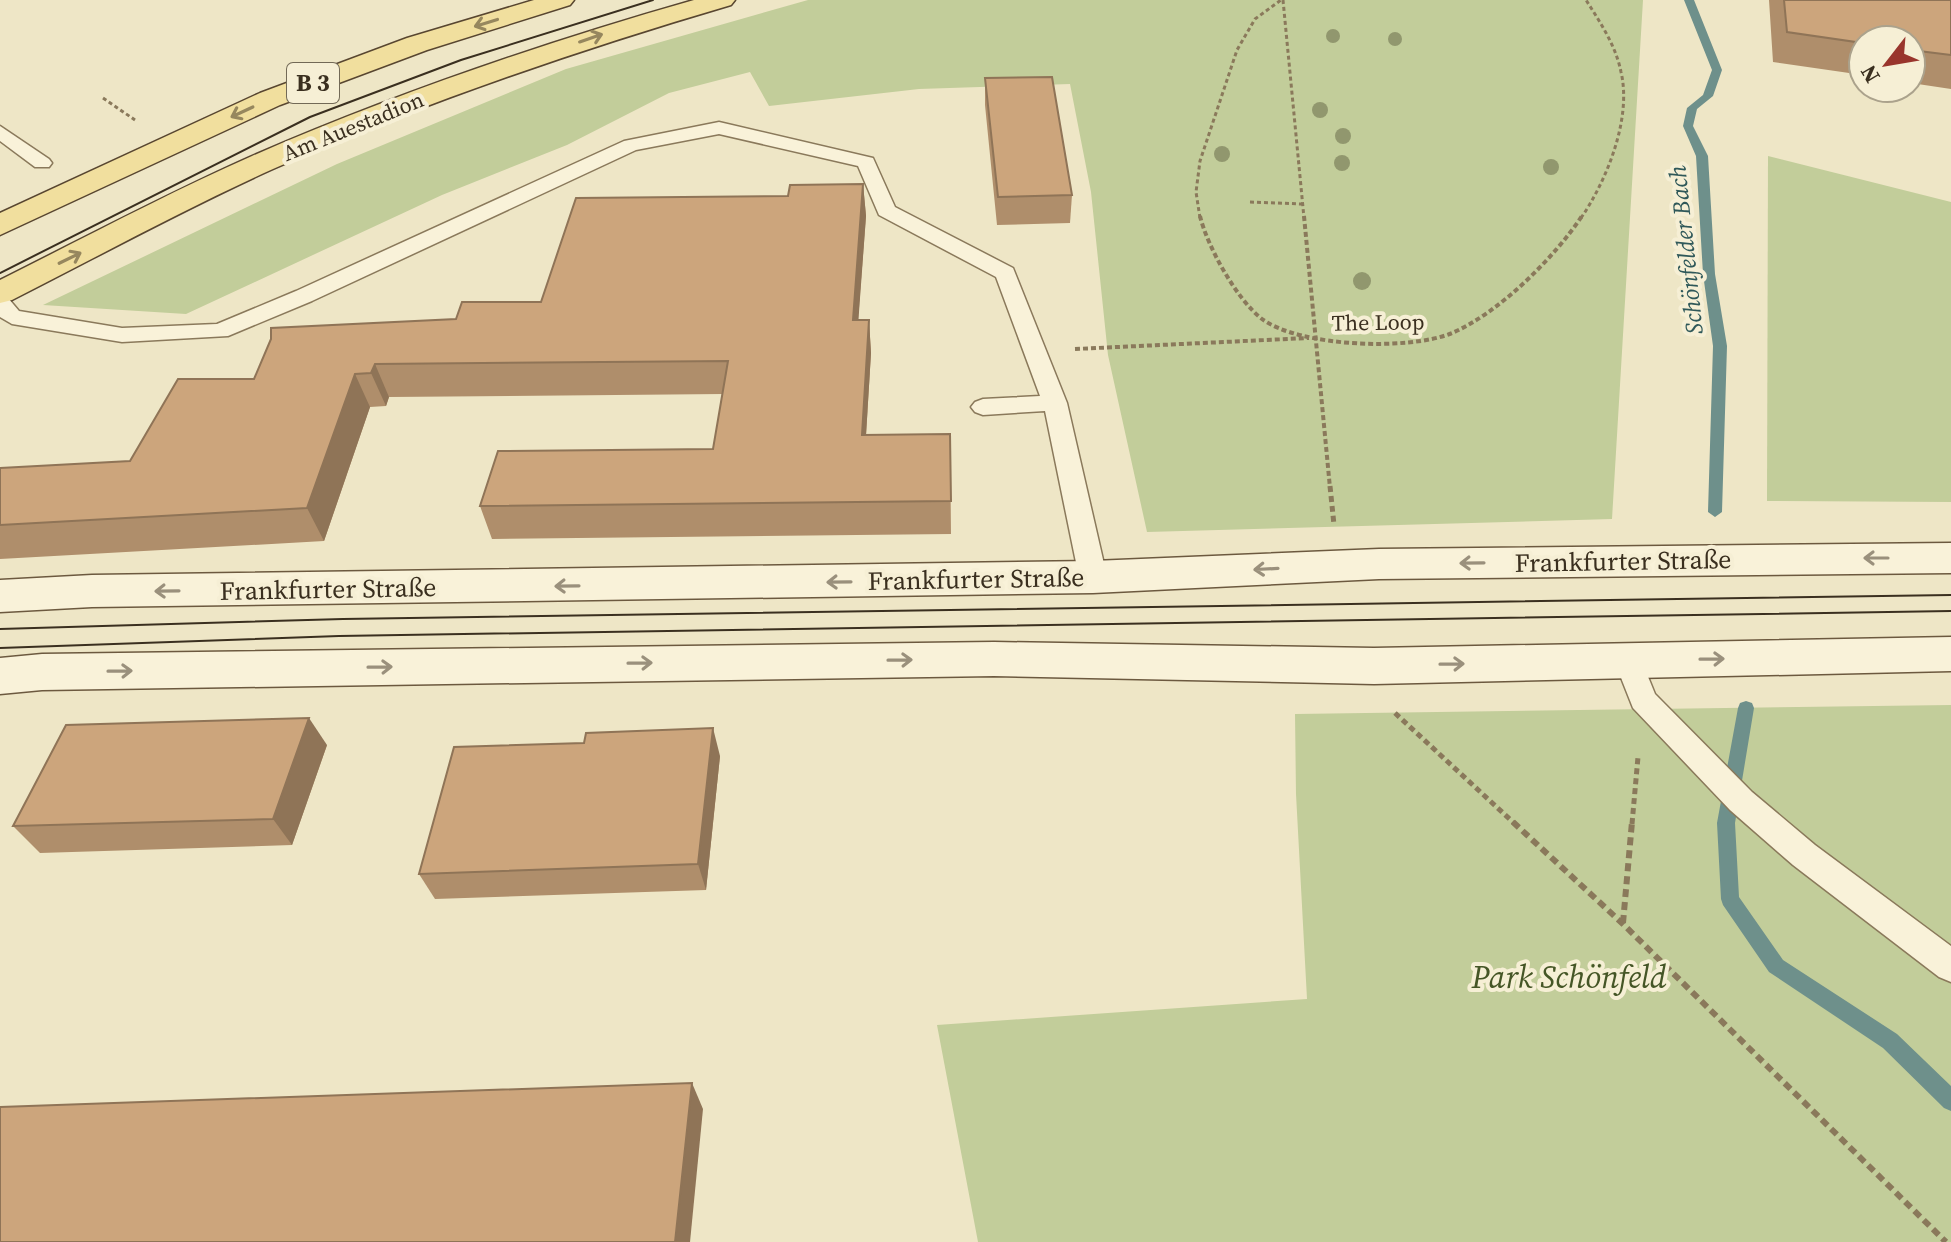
<svg xmlns="http://www.w3.org/2000/svg" width="1951" height="1242" font-family="'Source Serif 4',serif">
<style>
.green{fill:#c2cd9a}
.lines{fill:none;stroke-linecap:round;stroke-linejoin:round}
.stream{fill:#6e908b;fill-rule:evenodd}
.service-casing{stroke:#8a795b;stroke-width:3}
.secondary-casing{stroke:#6c593f;stroke-width:3}
.primary-casing{stroke:#584630;stroke-width:3}
.path-far3{stroke:#8a795b;stroke-width:3;stroke-dasharray:4 3;stroke-linecap:butt}
.path-far2{stroke:#8a795b;stroke-width:4;stroke-dasharray:5 3;stroke-linecap:butt}
.path-far1{stroke:#8a795b;stroke-width:5;stroke-dasharray:6 4;stroke-linecap:butt}
.path{stroke:#8a795b;stroke-width:6;stroke-dasharray:8 5;stroke-linecap:butt}
.service{fill:#f9f2d9;fill-rule:evenodd}
.secondary{fill:#f9f2d9;fill-rule:evenodd}
.primary{fill:#f1df9e;fill-rule:evenodd}
.tram{stroke:#3a2f1f;stroke-width:2}
.tree{fill:#91976e}
.wall{fill:#af8e6b}
.shaded-wall{fill:#8f7457}
.building{fill:#cca57c;stroke:#8f7457;stroke-width:2}
.oneway{stroke:#96875e}
.oneway2{stroke:#9a907c}
.labels{text-anchor:middle;stroke-width:8;stroke-linejoin:round;paint-order:stroke}
.far-street-label{font-size:22px;fill:#3a2f1f;stroke:#f6efd5}
.shield{fill:#f6efd5;stroke:#726956;stroke-width:2}
.shield-label{font-size:24px;font-weight:bold;fill:#3a2f1f}
.far-water-label{font-size:24px;font-style:italic;fill:#2f5859;stroke:#f6efd5}
.street-label{font-size:26px;fill:#3a2f1f;stroke:#f6efd5}
.near-park-label{font-size:32px;font-style:italic;fill:#455626;stroke:#f6efd5}
</style>
<rect width="100%" height="100%" fill="#eee6c6"/>
<g class="green">
<path d="M 808,0 L 1643,0 L 1612,519 L 1147,532 L 1108,355 L 1091,192 L 1070,84 L 919,89 L 769,106 L 750,72 L 669,93 L 567,145 L 442,195 L 186,314 L 43,305 L 337,164 L 566,69 Z"/>
<path d="M 1768,156 L 1951,202 L 1951,502 L 1767,501 Z"/>
<path d="M 1951,705 L 1951,1242 L 978,1242 L 937,1025 L 1307,999 L 1296,794 L 1295,714 Z"/>
</g>
<g class="lines">
<g class="stream">
<path d="M 1684,0 L 1694,0 L 1722,70 L 1713,96 L 1697,109 L 1693,126 L 1708,156 L 1715,274 L 1727,346 L 1722,512 L 1715,517 L 1708,512 L 1713,346 L 1703,274 L 1696,156 L 1683,126 L 1687,108 L 1703,95 L 1712,70 Z"/>
<path d="M 1746,701 L 1752,703 L 1754,708 L 1735,823 L 1739,897 L 1783,960 L 1897,1034 L 1951,1086 L 1951,1111 L 1944,1108 L 1883,1048 L 1769,972 L 1723,905 L 1721,899 L 1717,823 L 1738,708 L 1740,703 Z"/>
</g>
<defs>
<g id="service">
<path d="M 719,122 L 873,158 L 895,207 L 1013,268 L 1067,403 L 1107,577 L 1103,584 L 1093,587 L 1083,584 L 1079,577 L 1045,411 L 983,415 L 975,412 L 971,407 L 975,402 L 983,399 L 1040,396 L 996,277 L 879,215 L 858,166 L 719,134 L 636,150 L 312,301 L 228,336 L 122,342 L 12,324 L 0,317 L 0,296 L 8,298 L 19,311 L 122,328 L 217,324 L 296,291 L 624,141 Z"/>
<path d="M 0,126 L 49,159 L 52,163 L 49,167 L 35,167 L 0,141 Z"/>
<path d="M 1628,649 L 1638,652 L 1655,694 L 1752,792 L 1815,845 L 1951,946 L 1951,982 L 1939,977 L 1793,865 L 1730,810 L 1633,708 L 1614,660 L 1618,652 Z"/>
</g>
<g id="secondary">
<path d="M 1951,543 L 1951,573 L 1379,579 L 1093,593 L 92,607 L 0,612 L 0,580 L 92,575 L 1093,561 L 1379,549 Z"/>
<path d="M 1951,637 L 1951,671 L 1374,684 L 994,676 L 42,690 L 0,694 L 0,658 L 42,654 L 994,642 L 1374,648 Z"/>
</g>
<g id="primary">
<path d="M 534,0 L 574,0 L 570,5 L 427,50 L 280,105 L 0,235 L 0,213 L 260,93 L 407,38 Z"/>
<path d="M 694,0 L 735,0 L 731,5 C 575,51 422,103 273,169 C 184,209 99,256 12,300 L 0,303 L 0,280 C 84,238 166,194 252,156 C 395,94 543,43 694,0 Z"/>
</g>
</defs>
<use href="#service" class="service-casing"/>
<use href="#secondary" class="secondary-casing"/>
<use href="#primary" class="primary-casing"/>
<g class="path-far3">
<path d="M 1283,0 L 1304,218"/>
<path d="M 103,98 L 135,120"/>
<path d="M 1250,202 L 1302,204"/>
<path d="M 1200,218 L 1196,192 L 1200,161 L 1237,50 L 1255,19 L 1281,0"/>
<path d="M 1581,218 C 1607,180 1632,118 1621,72 C 1616,46 1600,22 1586,0"/>
</g>
<g class="path-far2">
<path d="M 1200,216 C 1207,246 1237,300 1262,319 C 1300,347 1409,351 1452,333 C 1499,313 1554,258 1582,216"/>
<path d="M 1304,216 L 1330,488"/>
<path d="M 1075,349 L 1309,338"/>
</g>
<g class="path-far1">
<path d="M 1330,486 L 1334,525"/>
<path d="M 1395,713 L 1515,824"/>
<path d="M 1632,824 L 1638,757"/>
</g>
<g class="path">
<path d="M 1513,822 L 1623,924 L 1946,1242"/>
<path d="M 1623,923 L 1632,822"/>
</g>
<use href="#service" class="service"/>
<use href="#secondary" class="secondary"/>
<use href="#primary" class="primary"/>
<g class="tram">
<path d="M 0,273 L 310,117 L 461,60 L 653,0"/>
<path d="M 0,629 L 343,619 L 1951,595"/>
<path d="M 0,648 L 339,636 L 1951,611"/>
</g>
</g>
<g class="tree">
<circle cx="1333" cy="36" r="7"/>
<circle cx="1395" cy="39" r="7"/>
<circle cx="1320" cy="110" r="8"/>
<circle cx="1343" cy="136" r="8"/>
<circle cx="1222" cy="154" r="8"/>
<circle cx="1342" cy="163" r="8"/>
<circle cx="1551" cy="167" r="8"/>
<circle cx="1362" cy="281" r="9"/>
</g>
<g class="wall">
<path d="M 1769,0 L 1951,0 L 1951,89 L 1911,83 L 1911,40 L 1863,40 L 1863,75 L 1773,62 Z"/>
<path d="M 985,78 L 1072,195 L 1070,223 L 997,225 L 985,105 Z"/>
<path d="M 863,184 L 866,216 L 858,320 L 869,320 L 871,353 L 866,435 L 950,434 L 951,534 L 492,539 L 480,506 L 713,449 L 723,394 L 389,397 L 386,406 L 370,407 L 324,541 L 0,559 L 0,468 L 130,461 L 254,379 L 456,319 L 541,302 L 788,196 Z"/>
<path d="M 327,745 L 292,845 L 40,853 L 13,826 Z"/>
<path d="M 720,756 L 706,890 L 435,899 L 419,874 Z"/>
</g>
<g class="shaded-wall">
<path d="M 863,184 L 866,216 L 856,353 L 853,320 Z"/>
<path d="M 869,320 L 871,353 L 864,468 L 862,435 Z"/>
<path d="M 375,364 L 389,397 L 386,406 L 371,373 Z"/>
<path d="M 355,374 L 370,407 L 324,541 L 307,508 Z"/>
<path d="M 309,718 L 327,745 L 292,845 L 273,819 Z"/>
<path d="M 713,728 L 720,756 L 706,890 L 698,864 Z"/>
<path d="M 692,1083 L 703,1109 L 690,1242 L 675,1242 Z"/>
</g>
<g class="building">
<path d="M 1784,0 L 1951,0 L 1951,55 L 1911,50 L 1911,40 L 1863,40 L 1863,43 L 1787,32 Z"/>
<path d="M 1052,77 L 1072,195 L 998,197 L 985,78 Z"/>
<path d="M 863,184 L 853,320 L 869,320 L 862,435 L 950,434 L 951,501 L 480,506 L 498,451 L 713,449 L 728,361 L 375,364 L 371,373 L 355,374 L 307,508 L 0,525 L 0,468 L 130,461 L 178,379 L 254,379 L 271,339 L 271,328 L 456,319 L 462,302 L 541,302 L 576,198 L 788,196 L 790,185 Z"/>
<path d="M 309,718 L 273,819 L 13,826 L 66,725 Z"/>
<path d="M 713,728 L 698,864 L 419,874 L 454,747 L 584,743 L 586,733 Z"/>
<path d="M 692,1083 L 675,1242 L 0,1242 L 0,1107 Z"/>
</g>
<defs><path id="oneway-shaft" d="M-6 0H5M1.5-3L5.5 0L1.5 3" fill="none" stroke-width="1.6" stroke-linecap="round" stroke-linejoin="round" transform="scale(2)"/></defs>
<g class="oneway">
<use href="#oneway-shaft" transform="translate(486 23) rotate(163)"/>
<use href="#oneway-shaft" transform="translate(591 38) rotate(-19)"/>
<use href="#oneway-shaft" transform="translate(242 112) rotate(155)"/>
<use href="#oneway-shaft" transform="translate(70 258) rotate(-26)"/>
</g>
<g class="oneway2">
<use href="#oneway-shaft" transform="translate(1876 558) rotate(180)"/>
<use href="#oneway-shaft" transform="translate(1472 563) rotate(179)"/>
<use href="#oneway-shaft" transform="translate(1266 569) rotate(177)"/>
<use href="#oneway-shaft" transform="translate(839 582) rotate(179)"/>
<use href="#oneway-shaft" transform="translate(567 586) rotate(179)"/>
<use href="#oneway-shaft" transform="translate(167 591) rotate(179)"/>
<use href="#oneway-shaft" transform="translate(1712 659) rotate(-1)"/>
<use href="#oneway-shaft" transform="translate(900 660) rotate(-1)"/>
<use href="#oneway-shaft" transform="translate(640 663) rotate(-1)"/>
<use href="#oneway-shaft" transform="translate(1452 664) rotate(-1)"/>
<use href="#oneway-shaft" transform="translate(380 667) rotate(-1)"/>
<use href="#oneway-shaft" transform="translate(120 671) rotate(-1)"/>
</g>
<g class="labels">
<g class="far-street-label">
<text transform="translate(353 126) rotate(-22)" y="8">Am Auestadion</text>
<text transform="translate(1378 322) rotate(-1)" y="8">The Loop</text>
</g>
<rect class="shield" x="287" y="63" width="52" height="40" rx="6"/>
<g class="shield-label">
<text x="313" y="91">B 3</text>
</g>
<g class="far-water-label">
<text transform="translate(1686 250) rotate(-96)" y="8">Schönfelder Bach</text>
</g>
<g class="street-label">
<text transform="translate(1623 561) rotate(-1)" y="9">Frankfurter Straße</text>
<text transform="translate(976 579) rotate(-1)" y="9">Frankfurter Straße</text>
<text transform="translate(328 589) rotate(-1)" y="9">Frankfurter Straße</text>
</g>
<g class="near-park-label">
<text x="1569" y="988">Park Schönfeld</text>
</g>
</g>
<g transform="translate(1887 64) rotate(239)"><circle r="38" fill="#f6efd5" stroke="#aba28c" stroke-width="2"/>
<path d="M0-6L14 30L0 20L-14 30Z" fill="#99352c"/>
<text y="-12" font-size="22" font-weight="bold" text-anchor="middle" fill="#3a2f1f">N</text>
</g>
</svg>
